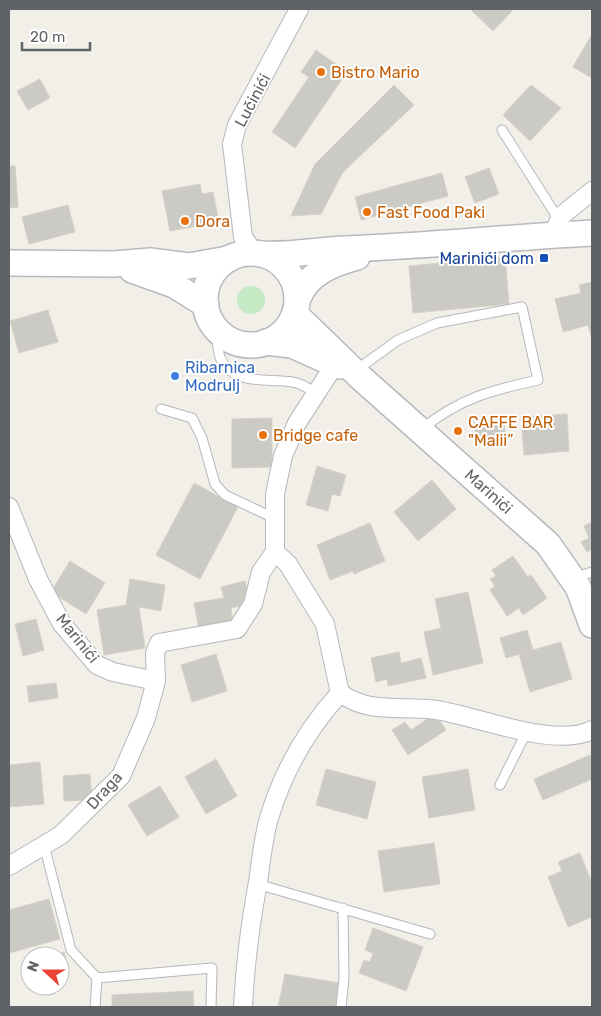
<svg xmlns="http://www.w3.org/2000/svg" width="601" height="1016" font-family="Rubik,sans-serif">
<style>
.green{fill:#c5e8c5}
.building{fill:#cccac5;stroke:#d6d1c6}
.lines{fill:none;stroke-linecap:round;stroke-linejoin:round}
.lane-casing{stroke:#b5b8bc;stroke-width:11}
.street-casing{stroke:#b5b8bc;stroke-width:20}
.secondary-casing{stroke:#b6babf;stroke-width:28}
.lane{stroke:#fff;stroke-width:9}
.street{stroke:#fff;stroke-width:18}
.secondary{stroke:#fff;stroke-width:25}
.food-dot{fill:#e8710a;stroke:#fff;stroke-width:2}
.transit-dot{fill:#1a4fb4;stroke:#fff;stroke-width:2}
.shop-dot{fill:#3f7fe0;stroke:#fff;stroke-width:2}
.labels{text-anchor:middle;stroke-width:4;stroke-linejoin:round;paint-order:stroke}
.food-label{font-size:16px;fill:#c56008;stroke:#fff;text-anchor:start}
.street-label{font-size:16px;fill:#5f6368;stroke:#fff}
.transit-label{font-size:16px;fill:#164399;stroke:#fff;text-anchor:end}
.shop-label{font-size:16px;fill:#366cbe;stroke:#fff;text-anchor:start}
</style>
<rect width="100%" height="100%" fill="#f1efe8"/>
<circle class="green" cx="251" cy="300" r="14"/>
<g class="building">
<path d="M 470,9 L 514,9 L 493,31 Z"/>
<path d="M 592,34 L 592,78 L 573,67 Z"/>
<path d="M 316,50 L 347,72 L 295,148 L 272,132 L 309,77 L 301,72 Z"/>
<path d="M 40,79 L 50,98 L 28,110 L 17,91 Z"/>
<path d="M 394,85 L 414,105 L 343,172 L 321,214 L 291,216 L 315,164 Z"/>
<path d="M 531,85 L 561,108 L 530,141 L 503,115 Z"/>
<path d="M 9,166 L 15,166 L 18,207 L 9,208 Z"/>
<path d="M 489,168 L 499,194 L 475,203 L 465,177 Z"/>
<path d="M 442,173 L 448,196 L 361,220 L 355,197 Z"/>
<path d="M 200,184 L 202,194 L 213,192 L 219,222 L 170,231 L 162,191 Z"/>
<path d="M 68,205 L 75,232 L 29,244 L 22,217 Z"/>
<path d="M 505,257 L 509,304 L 413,313 L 409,266 Z"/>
<path d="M 592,282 L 592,339 L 588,325 L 563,332 L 555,299 L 581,293 L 579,285 Z"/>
<path d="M 48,310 L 58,342 L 19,353 L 10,321 Z"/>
<path d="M 567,414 L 569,451 L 524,455 L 521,417 Z"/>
<path d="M 503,417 L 506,439 L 477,444 L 474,422 Z"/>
<path d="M 272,418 L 272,467 L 232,468 L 232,419 Z"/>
<path d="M 317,466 L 346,475 L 340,496 L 332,494 L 328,511 L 306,505 Z"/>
<path d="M 432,480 L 456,509 L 418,541 L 394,512 Z"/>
<path d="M 194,483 L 238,507 L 200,579 L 156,555 Z"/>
<path d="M 592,522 L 592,549 L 587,552 L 581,542 L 589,538 L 584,526 Z"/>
<path d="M 370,523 L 385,561 L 354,574 L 353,571 L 330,580 L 317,545 Z"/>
<path d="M 513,556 L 528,577 L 531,575 L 547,598 L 523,615 L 519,608 L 507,616 L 490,590 L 495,586 L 490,579 L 496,576 L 492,570 Z"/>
<path d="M 70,561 L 105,583 L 86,614 L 51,592 Z"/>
<path d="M 130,579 L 165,585 L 161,611 L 139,607 L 145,648 L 104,655 L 97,610 L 126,605 Z"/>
<path d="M 245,581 L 250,604 L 231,608 L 233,624 L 199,630 L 194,603 L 224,598 L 221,587 Z"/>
<path d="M 468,592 L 483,663 L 433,675 L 424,632 L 441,628 L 435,599 Z"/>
<path d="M 36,619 L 44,650 L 23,656 L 15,624 Z"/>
<path d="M 527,630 L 533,650 L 506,658 L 500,638 Z"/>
<path d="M 561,642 L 572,679 L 530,692 L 519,654 Z"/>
<path d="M 399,652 L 401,663 L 421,658 L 426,678 L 388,686 L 387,679 L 376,682 L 371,658 Z"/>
<path d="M 216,654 L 227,691 L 192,702 L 181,665 Z"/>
<path d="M 56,683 L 58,698 L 29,702 L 27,686 Z"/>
<path d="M 435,714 L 446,730 L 408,755 L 392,730 L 405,722 L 411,730 Z"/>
<path d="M 590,755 L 592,761 L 592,779 L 543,800 L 534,779 Z"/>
<path d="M 216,759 L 237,796 L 206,814 L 185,777 Z"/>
<path d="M 40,762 L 44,804 L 9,807 L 9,765 Z"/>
<path d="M 326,769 L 376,782 L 367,819 L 316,805 Z"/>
<path d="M 468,769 L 475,810 L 429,818 L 422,777 Z"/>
<path d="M 90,774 L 92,800 L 64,801 L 63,776 Z"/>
<path d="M 160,786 L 179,817 L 147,836 L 128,805 Z"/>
<path d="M 434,843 L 440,884 L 384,892 L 378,851 Z"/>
<path d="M 580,853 L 592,883 L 592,917 L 568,927 L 548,877 L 562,871 L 558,862 Z"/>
<path d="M 49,899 L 60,939 L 9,953 L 9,910 Z"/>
<path d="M 373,928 L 423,947 L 406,991 L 359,973 L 364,960 L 370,962 L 373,953 L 365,950 Z"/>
<path d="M 64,952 L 69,975 L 60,977 L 60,956 L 48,956 Z"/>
<path d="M 285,974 L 339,983 L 335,1007 L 278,1007 Z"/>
<path d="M 193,991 L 194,1007 L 112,1007 L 112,995 Z"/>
</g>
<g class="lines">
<defs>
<g id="lane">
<path d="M 502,130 L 559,220"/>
<path d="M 217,329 C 217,339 217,351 221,360 C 235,386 269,378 292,382 C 302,383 309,389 316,394"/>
<path d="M 355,371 L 398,340 L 437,323 L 522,307 L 538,380 C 492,390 460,398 422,429"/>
<path d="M 161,409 L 192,418 L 202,438 L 215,484 L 225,495 L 274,518"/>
<path d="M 573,578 L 592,572"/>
<path d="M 500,785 L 527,731"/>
<path d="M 44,845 L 71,950 L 97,978 L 212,968 L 211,1007"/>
<path d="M 257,884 L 430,934"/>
<path d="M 95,1007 L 97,978"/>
<path d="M 341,1007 L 344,978 L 343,908"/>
</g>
<g id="street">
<path d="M 553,235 L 561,216 L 592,191"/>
<path d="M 254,253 L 243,237 L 232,144 L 237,125 L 299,9"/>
<path d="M 9,507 L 38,579 L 62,624 L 97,665 L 113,672 L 156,681"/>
<path d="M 275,552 L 288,564 L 325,624 L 340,693 C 371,715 401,705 436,710 C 478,716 554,749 592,730"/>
<path d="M 9,866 L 61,835 L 121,776 L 146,718 L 156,681 L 155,653 L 159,643 L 237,629 L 253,604 L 261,572 L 275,552 L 275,494 L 283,456 L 297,423 L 335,364"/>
<path d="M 243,1007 C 245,964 250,925 258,882 C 261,861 263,839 269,818 C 283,772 308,728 340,693"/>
</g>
<g id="secondary">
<circle cx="251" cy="299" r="46"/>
<path d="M 262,254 C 290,256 316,250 345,249 C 428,246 510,237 592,233"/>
<path d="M 9,263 L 113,264 L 150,261 L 189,266 L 228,259"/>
<path d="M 132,270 L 174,285 L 206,305"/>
<path d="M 298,298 C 308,273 332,264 357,257"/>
<path d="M 295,314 L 360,377 L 548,544 L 578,587 L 592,625"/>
<path d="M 266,342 L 292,345 L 339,366"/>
</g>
</defs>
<use href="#lane" class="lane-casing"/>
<use href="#street" class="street-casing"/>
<use href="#secondary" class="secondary-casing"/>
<use href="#lane" class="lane"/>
<use href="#street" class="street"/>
<use href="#secondary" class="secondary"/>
</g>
<g class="food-dot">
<circle cx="321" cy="72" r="5"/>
<circle cx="367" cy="212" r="5"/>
<circle cx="185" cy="221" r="5"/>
<circle cx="458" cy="431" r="5"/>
<circle cx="263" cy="435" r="5"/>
</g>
<rect class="transit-dot" x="539" y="253" width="10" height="10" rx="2.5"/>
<circle class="shop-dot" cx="175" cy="376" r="5"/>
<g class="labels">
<g class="food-label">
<text x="331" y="78">Bistro Mario</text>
<text x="377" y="218">Fast Food Paki</text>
<text x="195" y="227">Dora</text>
<text x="468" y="428">CAFFE BAR<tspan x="468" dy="18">"Malii”</tspan></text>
<text x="273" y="441">Bridge cafe</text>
</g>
<g class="street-label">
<text transform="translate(252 100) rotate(-62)" y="6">Lučinići</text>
<text transform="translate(489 491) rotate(42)" y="6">Marinići</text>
<text transform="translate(78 638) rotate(51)" y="6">Marinići</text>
<text transform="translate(104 790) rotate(-48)" y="6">Draga</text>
</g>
<g class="transit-label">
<text x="534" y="264">Marinići dom</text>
</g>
<g class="shop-label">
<text x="185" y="373">Ribarnica<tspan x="185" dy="18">Modrulj</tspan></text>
</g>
</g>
<rect width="601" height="1016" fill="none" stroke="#5f6368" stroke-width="20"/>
<g transform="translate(45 971) rotate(291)"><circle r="24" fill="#ffffff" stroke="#bfc1c3"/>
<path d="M0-4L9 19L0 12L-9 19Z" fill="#ea4335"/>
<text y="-8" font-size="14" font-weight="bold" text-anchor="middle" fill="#5f6368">N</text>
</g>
<path d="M22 42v8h68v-8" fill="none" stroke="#5f6368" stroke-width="2.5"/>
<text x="30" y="42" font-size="15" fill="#5f6368" stroke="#ffffff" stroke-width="4" paint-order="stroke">20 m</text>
</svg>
